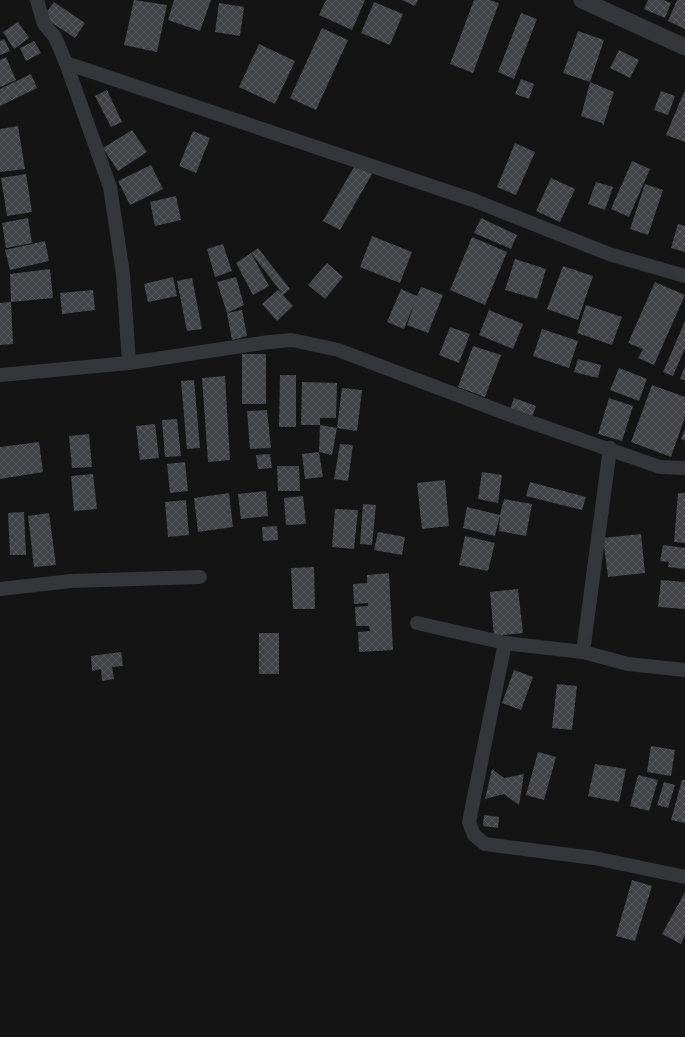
<svg xmlns="http://www.w3.org/2000/svg" width="685" height="1037" font-family="'Asap Condensed',sans-serif">
<style>
.building{fill:url(#building-cross-hatch)}
.lines{fill:none;stroke-linecap:round;stroke-linejoin:round}
.minor{stroke:#35363a;stroke-width:14}
.tertiary{stroke:#35363a;stroke-width:17}
</style>
<defs>
<pattern id="building-cross-hatch" width="8" height="8" patternUnits="userSpaceOnUse"><rect width="8" height="8" fill="#404245"/><path d="M0 0l8 8M0 8l8-8" fill="none" stroke="#595b5e"/></pattern>
</defs>
<rect width="100%" height="100%" fill="#141415"/>
<g class="building">
<path d="M 134,0 L 167,5 L 157,52 L 124,45 Z"/>
<path d="M 174,0 L 211,0 L 200,31 L 168,20 Z"/>
<path d="M 326,0 L 365,0 L 352,30 L 319,15 Z"/>
<path d="M 402,0 L 418,0 L 415,6 Z"/>
<path d="M 474,0 L 490,0 L 499,3 L 473,73 L 450,64 Z"/>
<path d="M 648,0 L 663,0 L 671,3 L 665,18 L 644,9 Z"/>
<path d="M 677,0 L 685,0 L 685,29 L 668,21 Z"/>
<path d="M 54,2 L 85,23 L 75,38 L 43,17 Z"/>
<path d="M 374,2 L 403,14 L 390,45 L 361,33 Z"/>
<path d="M 219,3 L 244,7 L 240,36 L 215,32 Z"/>
<path d="M 521,13 L 537,19 L 514,79 L 498,72 Z"/>
<path d="M 18,22 L 29,38 L 14,49 L 3,32 Z"/>
<path d="M 322,28 L 348,40 L 316,110 L 290,98 Z"/>
<path d="M 578,31 L 604,40 L 590,82 L 563,73 Z"/>
<path d="M 4,39 L 10,51 L 0,55 L 0,41 Z"/>
<path d="M 34,41 L 41,53 L 26,61 L 20,48 Z"/>
<path d="M 259,44 L 295,61 L 275,104 L 239,87 Z"/>
<path d="M 619,50 L 639,60 L 630,78 L 610,68 Z"/>
<path d="M 6,57 L 16,80 L 0,87 L 0,60 Z"/>
<path d="M 31,74 L 37,88 L 0,106 L 0,89 Z"/>
<path d="M 521,79 L 534,84 L 529,99 L 515,94 Z"/>
<path d="M 590,82 L 614,92 L 603,126 L 602,123 L 581,116 Z"/>
<path d="M 107,90 L 122,122 L 111,127 L 95,96 Z"/>
<path d="M 661,91 L 675,96 L 668,115 L 654,110 Z"/>
<path d="M 684,92 L 685,92 L 685,142 L 666,135 Z"/>
<path d="M 18,126 L 25,169 L 0,172 L 0,129 Z"/>
<path d="M 132,130 L 147,152 L 118,171 L 103,148 Z"/>
<path d="M 193,131 L 210,138 L 196,173 L 179,166 Z"/>
<path d="M 515,143 L 535,152 L 516,195 L 497,187 Z"/>
<path d="M 632,161 L 650,169 L 629,217 L 611,209 Z"/>
<path d="M 151,165 L 163,189 L 130,205 L 118,181 Z"/>
<path d="M 355,165 L 372,174 L 340,230 L 323,221 Z"/>
<path d="M 26,174 L 32,212 L 7,216 L 1,178 Z"/>
<path d="M 551,178 L 575,189 L 560,222 L 536,211 Z"/>
<path d="M 596,182 L 613,187 L 605,210 L 588,204 Z"/>
<path d="M 645,184 L 663,190 L 648,235 L 630,229 Z"/>
<path d="M 176,196 L 181,220 L 155,226 L 150,202 Z"/>
<path d="M 28,218 L 32,243 L 6,248 L 2,223 Z"/>
<path d="M 481,218 L 517,235 L 511,249 L 474,233 Z"/>
<path d="M 678,224 L 685,226 L 685,252 L 671,248 Z"/>
<path d="M 372,236 L 412,252 L 400,283 L 360,267 Z"/>
<path d="M 472,237 L 507,252 L 485,305 L 450,290 Z"/>
<path d="M 45,241 L 49,261 L 10,270 L 5,250 Z"/>
<path d="M 223,244 L 232,271 L 215,277 L 207,249 Z"/>
<path d="M 258,248 L 290,289 L 283,295 L 293,306 L 277,321 L 262,304 L 278,290 L 282,293 L 251,253 Z"/>
<path d="M 251,253 L 269,286 L 253,295 L 236,263 Z"/>
<path d="M 515,259 L 546,269 L 537,299 L 505,290 Z"/>
<path d="M 327,263 L 343,277 L 325,299 L 308,285 Z"/>
<path d="M 563,266 L 593,276 L 578,320 L 547,309 Z"/>
<path d="M 50,269 L 53,298 L 11,302 L 10,274 Z"/>
<path d="M 173,277 L 177,296 L 148,302 L 144,284 Z"/>
<path d="M 236,277 L 244,305 L 227,313 L 242,310 L 247,336 L 232,340 L 227,313 L 217,282 Z"/>
<path d="M 192,278 L 202,329 L 187,331 L 177,281 Z"/>
<path d="M 655,282 L 685,295 L 654,365 L 638,358 L 643,349 L 628,343 Z"/>
<path d="M 421,287 L 443,295 L 428,333 L 407,325 L 414,304 L 404,329 L 387,322 L 401,289 L 417,296 Z"/>
<path d="M 93,290 L 95,310 L 62,314 L 60,293 Z"/>
<path d="M 11,302 L 13,344 L 0,345 L 0,303 Z"/>
<path d="M 586,305 L 622,317 L 612,345 L 577,333 Z"/>
<path d="M 489,310 L 523,324 L 513,349 L 479,335 Z"/>
<path d="M 685,321 L 685,348 L 673,376 L 663,372 Z"/>
<path d="M 450,327 L 470,334 L 459,363 L 439,355 Z"/>
<path d="M 542,329 L 578,341 L 569,368 L 533,356 Z"/>
<path d="M 473,346 L 501,355 L 485,397 L 458,387 Z"/>
<rect x="242" y="354" width="24" height="50"/>
<path d="M 578,359 L 601,365 L 598,378 L 574,372 Z"/>
<path d="M 685,366 L 685,380 L 680,379 Z"/>
<path d="M 619,368 L 647,379 L 639,401 L 610,390 Z"/>
<path d="M 280,375 L 296,375 L 296,427 L 279,427 Z"/>
<path d="M 225,376 L 230,460 L 208,462 L 202,378 Z"/>
<path d="M 194,380 L 200,448 L 187,449 L 181,381 Z"/>
<path d="M 302,382 L 337,383 L 336,418 L 320,418 L 320,425 L 301,425 Z"/>
<path d="M 652,385 L 685,397 L 685,417 L 671,457 L 631,442 Z"/>
<path d="M 342,388 L 362,390 L 357,431 L 337,428 Z"/>
<path d="M 514,398 L 536,406 L 531,420 L 509,412 Z"/>
<path d="M 609,398 L 633,406 L 622,441 L 598,434 Z"/>
<path d="M 267,410 L 271,448 L 250,449 L 247,411 Z"/>
<path d="M 177,419 L 181,456 L 165,457 L 162,420 Z"/>
<path d="M 155,424 L 159,458 L 140,460 L 136,426 Z"/>
<path d="M 320,425 L 337,428 L 332,455 L 319,452 Z"/>
<path d="M 685,429 L 685,441 L 681,439 Z"/>
<path d="M 89,434 L 92,467 L 72,468 L 69,436 Z"/>
<path d="M 39,442 L 43,472 L 0,479 L 0,447 Z"/>
<path d="M 340,444 L 353,445 L 348,481 L 334,479 Z"/>
<path d="M 319,452 L 323,477 L 305,479 L 302,454 Z"/>
<path d="M 270,454 L 272,468 L 258,469 L 256,455 Z"/>
<path d="M 185,462 L 188,491 L 170,493 L 167,464 Z"/>
<path d="M 277,466 L 299,466 L 300,491 L 278,491 Z"/>
<path d="M 482,472 L 502,475 L 498,503 L 478,499 Z"/>
<path d="M 93,474 L 97,509 L 74,511 L 71,476 Z"/>
<path d="M 445,480 L 449,526 L 422,529 L 417,483 Z"/>
<path d="M 530,482 L 586,497 L 582,510 L 526,496 Z"/>
<path d="M 266,491 L 268,516 L 241,519 L 238,494 Z"/>
<path d="M 229,493 L 233,527 L 198,532 L 194,498 Z"/>
<path d="M 678,493 L 685,493 L 685,543 L 674,542 Z"/>
<path d="M 303,496 L 306,524 L 286,525 L 284,498 Z"/>
<path d="M 504,499 L 532,504 L 526,536 L 499,531 L 500,515 Z"/>
<path d="M 186,500 L 189,535 L 168,537 L 165,502 Z"/>
<path d="M 363,504 L 376,505 L 372,545 L 360,544 Z"/>
<path d="M 467,507 L 500,515 L 495,536 L 463,528 Z"/>
<path d="M 335,509 L 358,510 L 354,549 L 332,547 Z"/>
<path d="M 24,512 L 26,555 L 10,555 L 8,513 Z"/>
<path d="M 49,513 L 56,565 L 34,567 L 28,516 Z"/>
<path d="M 277,526 L 278,540 L 263,541 L 262,527 Z"/>
<path d="M 378,532 L 405,537 L 402,555 L 374,550 Z"/>
<path d="M 641,534 L 645,573 L 608,577 L 603,538 Z"/>
<path d="M 465,536 L 495,543 L 488,571 L 459,565 Z"/>
<path d="M 663,545 L 685,548 L 685,569 L 668,567 L 669,562 L 660,561 Z"/>
<path d="M 314,567 L 315,609 L 293,609 L 291,568 Z"/>
<path d="M 389,573 L 393,650 L 359,652 L 358,632 L 370,631 L 369,626 L 356,626 L 355,607 L 368,606 L 368,603 L 354,604 L 353,584 L 367,583 L 367,575 Z"/>
<path d="M 661,580 L 685,582 L 685,609 L 658,607 Z"/>
<path d="M 518,589 L 523,633 L 494,636 L 490,592 Z"/>
<rect x="259" y="633" width="20" height="41"/>
<path d="M 121,652 L 123,666 L 112,667 L 114,679 L 102,681 L 101,669 L 92,671 L 91,656 Z"/>
<path d="M 514,670 L 533,677 L 521,710 L 502,703 Z"/>
<path d="M 557,684 L 577,686 L 572,730 L 552,728 Z"/>
<path d="M 651,746 L 675,750 L 671,776 L 647,772 Z"/>
<path d="M 538,752 L 556,757 L 544,800 L 526,795 Z"/>
<path d="M 595,764 L 626,769 L 619,802 L 588,796 Z"/>
<path d="M 492,769 L 504,778 L 524,774 L 519,805 L 504,794 L 485,799 Z"/>
<path d="M 638,775 L 658,780 L 649,811 L 630,806 Z"/>
<path d="M 682,780 L 685,780 L 685,823 L 671,820 Z"/>
<path d="M 664,782 L 675,785 L 668,808 L 657,805 Z"/>
<path d="M 484,815 L 499,817 L 498,828 L 483,826 Z"/>
<path d="M 632,880 L 652,886 L 635,941 L 616,936 Z"/>
<path d="M 685,892 L 685,935 L 681,944 L 662,934 Z"/>
</g>
<g class="lines">
<g class="minor">
<path d="M 37,0 L 44,24 L 55,37 L 66,63 L 110,187 L 123,274 L 129,363"/>
<path d="M 66,63 L 473,200 L 609,254 L 685,276"/>
<path d="M 0,375 L 129,363 L 269,342 L 292,340 L 338,350 L 510,415 L 660,467 L 685,468"/>
<path d="M 0,589 L 71,581 L 200,577"/>
<path d="M 417,623 L 505,643 L 583,652 L 628,664 L 685,670"/>
<path d="M 505,643 L 469,822 L 474,835 L 485,844 L 594,858 L 685,877"/>
<path d="M 583,652 L 610,448"/>
</g>
<path class="tertiary" d="M 582,0 L 685,47"/>
</g>
</svg>
